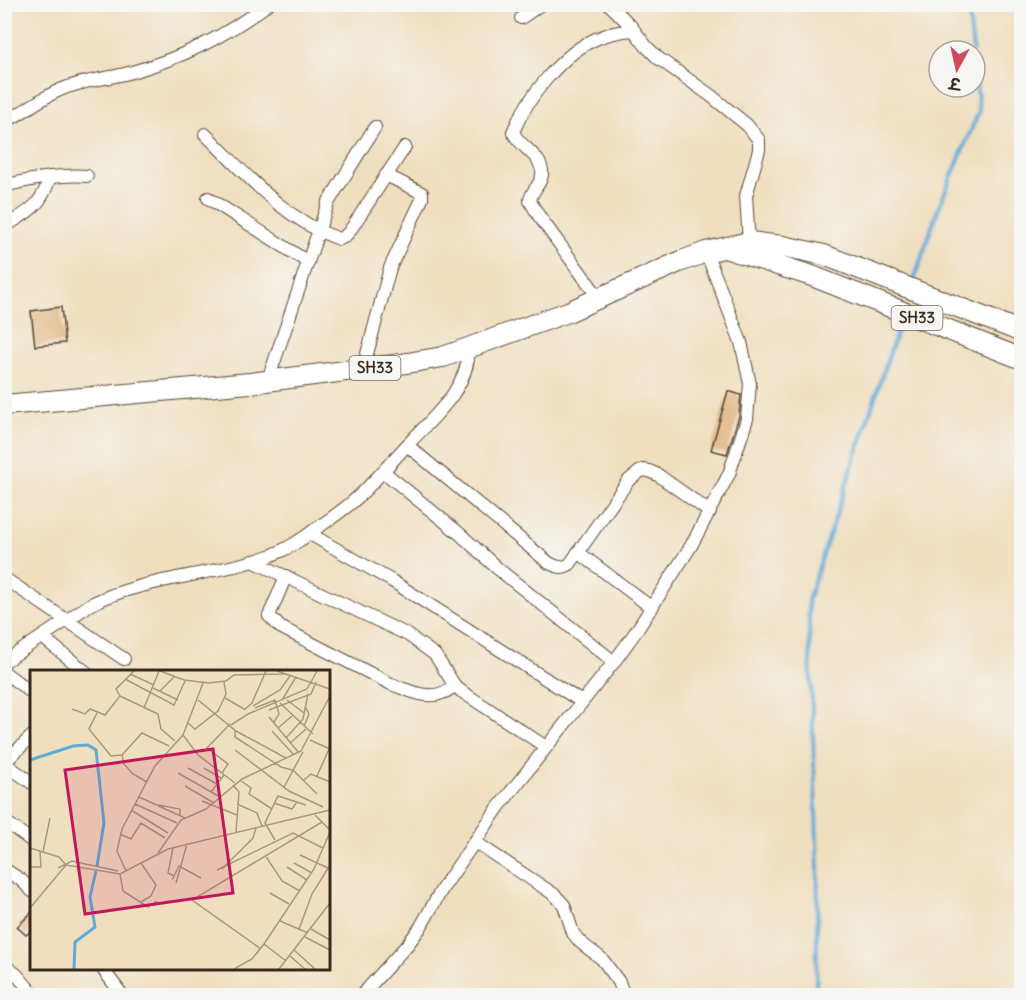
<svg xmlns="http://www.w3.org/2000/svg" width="1026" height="1000" font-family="Delius,'Playpen Sans Deva',sans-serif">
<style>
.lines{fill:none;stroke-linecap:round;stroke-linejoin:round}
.stream{stroke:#60aad8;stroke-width:4}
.building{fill:#e2b683}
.street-casing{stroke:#564536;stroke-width:14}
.primary-casing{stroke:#564536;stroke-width:22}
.street{stroke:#fff;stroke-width:12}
.primary{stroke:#fff;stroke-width:20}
.labels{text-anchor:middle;stroke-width:5;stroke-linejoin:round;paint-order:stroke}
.shield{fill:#f6f6f2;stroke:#73675e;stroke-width:1.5}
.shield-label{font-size:15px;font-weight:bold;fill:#3b2a1e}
.inset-river{fill:none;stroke:#60aad8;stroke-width:3}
.inset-road{fill:none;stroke:#a8977f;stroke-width:1.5}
.view{fill:#c2185b;fill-opacity:0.15;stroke:#c2185b;stroke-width:3}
.inset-edge{fill:none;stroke:#3b2a1e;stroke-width:3}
</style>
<rect width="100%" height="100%" fill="#f6f6f2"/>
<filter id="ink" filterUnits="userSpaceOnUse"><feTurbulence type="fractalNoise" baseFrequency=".0167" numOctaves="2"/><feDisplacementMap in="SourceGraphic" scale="12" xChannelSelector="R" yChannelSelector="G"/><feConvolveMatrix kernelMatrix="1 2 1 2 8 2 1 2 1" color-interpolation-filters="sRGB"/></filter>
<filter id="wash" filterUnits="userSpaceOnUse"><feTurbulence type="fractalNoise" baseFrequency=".008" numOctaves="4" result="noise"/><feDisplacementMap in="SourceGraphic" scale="24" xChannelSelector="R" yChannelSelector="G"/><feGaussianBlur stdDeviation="1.35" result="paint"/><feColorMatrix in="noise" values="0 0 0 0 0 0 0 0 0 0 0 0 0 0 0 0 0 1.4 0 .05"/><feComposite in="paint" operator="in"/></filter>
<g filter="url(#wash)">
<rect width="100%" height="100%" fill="#f0dfbf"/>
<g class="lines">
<g class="stream">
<path d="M 968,4 L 973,51"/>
<path d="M 913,283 L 938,209 L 979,111 L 975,70"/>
<path d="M 816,996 L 818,867 L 808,600 L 901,319"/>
</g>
</g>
<g id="blocks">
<g class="building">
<path d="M 61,307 L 65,343 L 35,346 L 31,311 Z"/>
<path d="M 728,391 L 741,395 L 739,416 L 727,454 L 711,450 Z"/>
<path d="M 32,912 L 32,930 L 26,935 L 17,927 Z"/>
</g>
</g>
</g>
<g filter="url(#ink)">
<use href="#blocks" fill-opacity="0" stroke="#564536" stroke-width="1.5"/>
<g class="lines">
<defs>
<g id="street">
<path d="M 609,4 L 630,25 L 646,46 L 658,58 L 710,95 L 747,125 L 759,140 L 759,150 L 746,196 L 749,242"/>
<path d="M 521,18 L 541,4"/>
<path d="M 4,122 C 24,113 40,98 60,90 C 83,80 108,79 132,72 C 184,57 224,37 268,4"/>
<path d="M 205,134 C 245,173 284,220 339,239 L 344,237 L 349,232 L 405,147"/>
<path d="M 4,186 C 32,179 59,174 87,176"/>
<path d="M 208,198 L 308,262"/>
<path d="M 4,227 C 29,211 41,207 50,177"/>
<path d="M 599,298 L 539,216 L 530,201 C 531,190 541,185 542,175 C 544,156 519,147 513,132 C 527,98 563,52 598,38 C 610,33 622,31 634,30"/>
<path d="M 363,369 L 390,268 L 422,199 L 422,193 L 386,175"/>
<path d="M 268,380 L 328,203 L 375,127"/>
<path d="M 407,445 L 549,563 C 557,567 562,569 570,564 L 628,481 L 642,470 L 649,471 L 658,475 L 710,512"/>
<path d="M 384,472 L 460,534 L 497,568 L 614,662"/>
<path d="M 310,534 L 392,581 L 582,702"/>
<path d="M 578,552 L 652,608"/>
<path d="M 253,561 L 408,635 L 435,655 L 455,686 L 461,691 L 546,747"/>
<path d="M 286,576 L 269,616 L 280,627 L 391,684 C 405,689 427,700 442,693 C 447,692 451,688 455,686"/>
<path d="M 4,578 L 124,659"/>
<path d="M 42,637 L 86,672"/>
<path d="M 4,662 L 91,604 C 147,577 212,576 270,556 C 288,549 303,539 317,528 C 332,518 347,508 360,495 C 379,477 395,457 413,439 C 438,413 468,387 469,349"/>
<path d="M 4,672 L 32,693"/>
<path d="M 4,763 L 32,736"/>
<path d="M 4,763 L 32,783"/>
<path d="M 4,821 L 32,841"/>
<path d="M 475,842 L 555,895 L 564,905 L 573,933 L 580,942 L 602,959 L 619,982 L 624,996"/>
<path d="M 4,869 L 21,880 L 32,891"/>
<path d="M 4,965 L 16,974 L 35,996"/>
<path d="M 102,968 L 123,996"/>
<path d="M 361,996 L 408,944 L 420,928 L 442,889 L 498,808 L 614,662 L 637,630 L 691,546 L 729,474 L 747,419 L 750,384 L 741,342 L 706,252"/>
</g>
<g id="primary">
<path d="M 725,248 L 812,276 L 1022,359"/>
<path d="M 4,405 L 250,383 L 401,364 L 443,357 L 568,312 L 679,262 L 706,252 L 749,242 L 783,246 L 824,255 L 1022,332"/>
</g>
</defs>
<use href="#street" class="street-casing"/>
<use href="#primary" class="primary-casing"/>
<use href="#street" class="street"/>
<use href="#primary" class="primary"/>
</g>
</g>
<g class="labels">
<g class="shield">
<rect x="891.5" y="306" width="51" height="24" rx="4.5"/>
<rect x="349.5" y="356" width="51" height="24" rx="4.5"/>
</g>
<g class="shield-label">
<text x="917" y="323">SH33</text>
<text x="375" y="373">SH33</text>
</g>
</g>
<g transform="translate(30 670)">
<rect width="300" height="300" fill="#f0dfbf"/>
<path class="inset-river" d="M 0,90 L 43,76 L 58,75 L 66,80 L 74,153 L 67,196M 44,299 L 45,272 L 65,257 L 60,227 L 66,201"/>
<path class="inset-road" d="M 130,1 L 154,10 L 179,13 L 196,11 L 204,5 L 255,4M 247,1 L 300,19M 100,4 L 124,15M 95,9 L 144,35 L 155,11M 123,18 L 148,30M 130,21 L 144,7M 90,26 L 128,44 L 131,59 L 145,71M 195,28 L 214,39M 168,30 L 206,61 L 256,88M 252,30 L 266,7M 257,30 L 274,43M 250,33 L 283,64M 223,36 L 250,20 L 260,6M 114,38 L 129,1M 225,38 L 245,30 L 249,44 L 244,52M 42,39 L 55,44 L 60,39 L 75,45 L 90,26 L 86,19 L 104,1M 214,40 L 222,33 L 236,1M 239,40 L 281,24 L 286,12M 67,43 L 59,59 L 81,86 L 92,85M 239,47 L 269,83M 158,53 L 165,59 L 188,41 L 196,24 L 194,12M 201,55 L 218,44 L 277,19 L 287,1M 274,56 L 279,44 L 276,38M 248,58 L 262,46M 205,60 L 205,67 L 251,97 L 262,100M 242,61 L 264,85M 153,65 L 168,85 L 205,113M 256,68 L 273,49 L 278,24M 280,70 L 300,79M 260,73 L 276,59M 205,80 L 259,121 L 293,137M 158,98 L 187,114M 174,98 L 191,108M 262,99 L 287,124M 148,103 L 190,127M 192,103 L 198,94 L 177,78 L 200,54M 287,106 L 300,77M 210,110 L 221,118 L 219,124 L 242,139M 274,110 L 281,104 L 300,112M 117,112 L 103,104 L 94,94 L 92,85 L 112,63 L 139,76M 203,115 L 209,122 L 206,162M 155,116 L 184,133M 254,117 L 273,82M 181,122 L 194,105M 109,127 L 155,148M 172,131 L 207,145M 244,133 L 262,139 L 267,132M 105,134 L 147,153M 123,134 L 150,139 L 150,146M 207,134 L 227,143 L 232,156M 101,140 L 138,163M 285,145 L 300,160M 90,164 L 101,169 L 111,153 L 135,168M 245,170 L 235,153 L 248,126 L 276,135M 0,178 L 29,187 L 35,194M 143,178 L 138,203 L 144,206M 13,182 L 20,148M 128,183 L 151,150 L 176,139 L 212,109 L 271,81 L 300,26M 235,185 L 252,211 L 270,221M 270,185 L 298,198M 111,193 L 126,215 L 121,226 L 111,232M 264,193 L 282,203M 0,197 L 11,197 L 10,181M 257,197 L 277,210M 28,198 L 42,191 L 88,201M 192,199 L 223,168 L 226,158M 187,200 L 263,163 L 293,178M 96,201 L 87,181 L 92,159 L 125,96 L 153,65 L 173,13M 90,204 L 93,221 L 118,237 L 127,231M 142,210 L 149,196 L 171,208M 146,213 L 157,174M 240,223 L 259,234M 0,238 L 36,195 L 90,204 L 138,179 L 300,140M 250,251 L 278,263M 269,259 L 282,224 L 300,195M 281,259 L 300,270M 275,267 L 300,280M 234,274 L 256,291M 231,279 L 162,230 L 292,152M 264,280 L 285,299M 260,286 L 275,299M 204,299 L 222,289 L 234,274 L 284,199 L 300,162M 249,299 L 300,233"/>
<path class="view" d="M 183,79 L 203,223 L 55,244 L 35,100 Z"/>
<rect width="300" height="300" class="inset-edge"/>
</g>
<rect width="1026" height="1000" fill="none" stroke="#f6f6f2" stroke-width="24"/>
<g transform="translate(957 69) rotate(188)"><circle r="28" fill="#f6f6f2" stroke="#aba49d" stroke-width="1.5"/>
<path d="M0-4.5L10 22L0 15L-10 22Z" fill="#d1495b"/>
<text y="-9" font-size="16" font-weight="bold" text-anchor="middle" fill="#3b2a1e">उ</text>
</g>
</svg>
